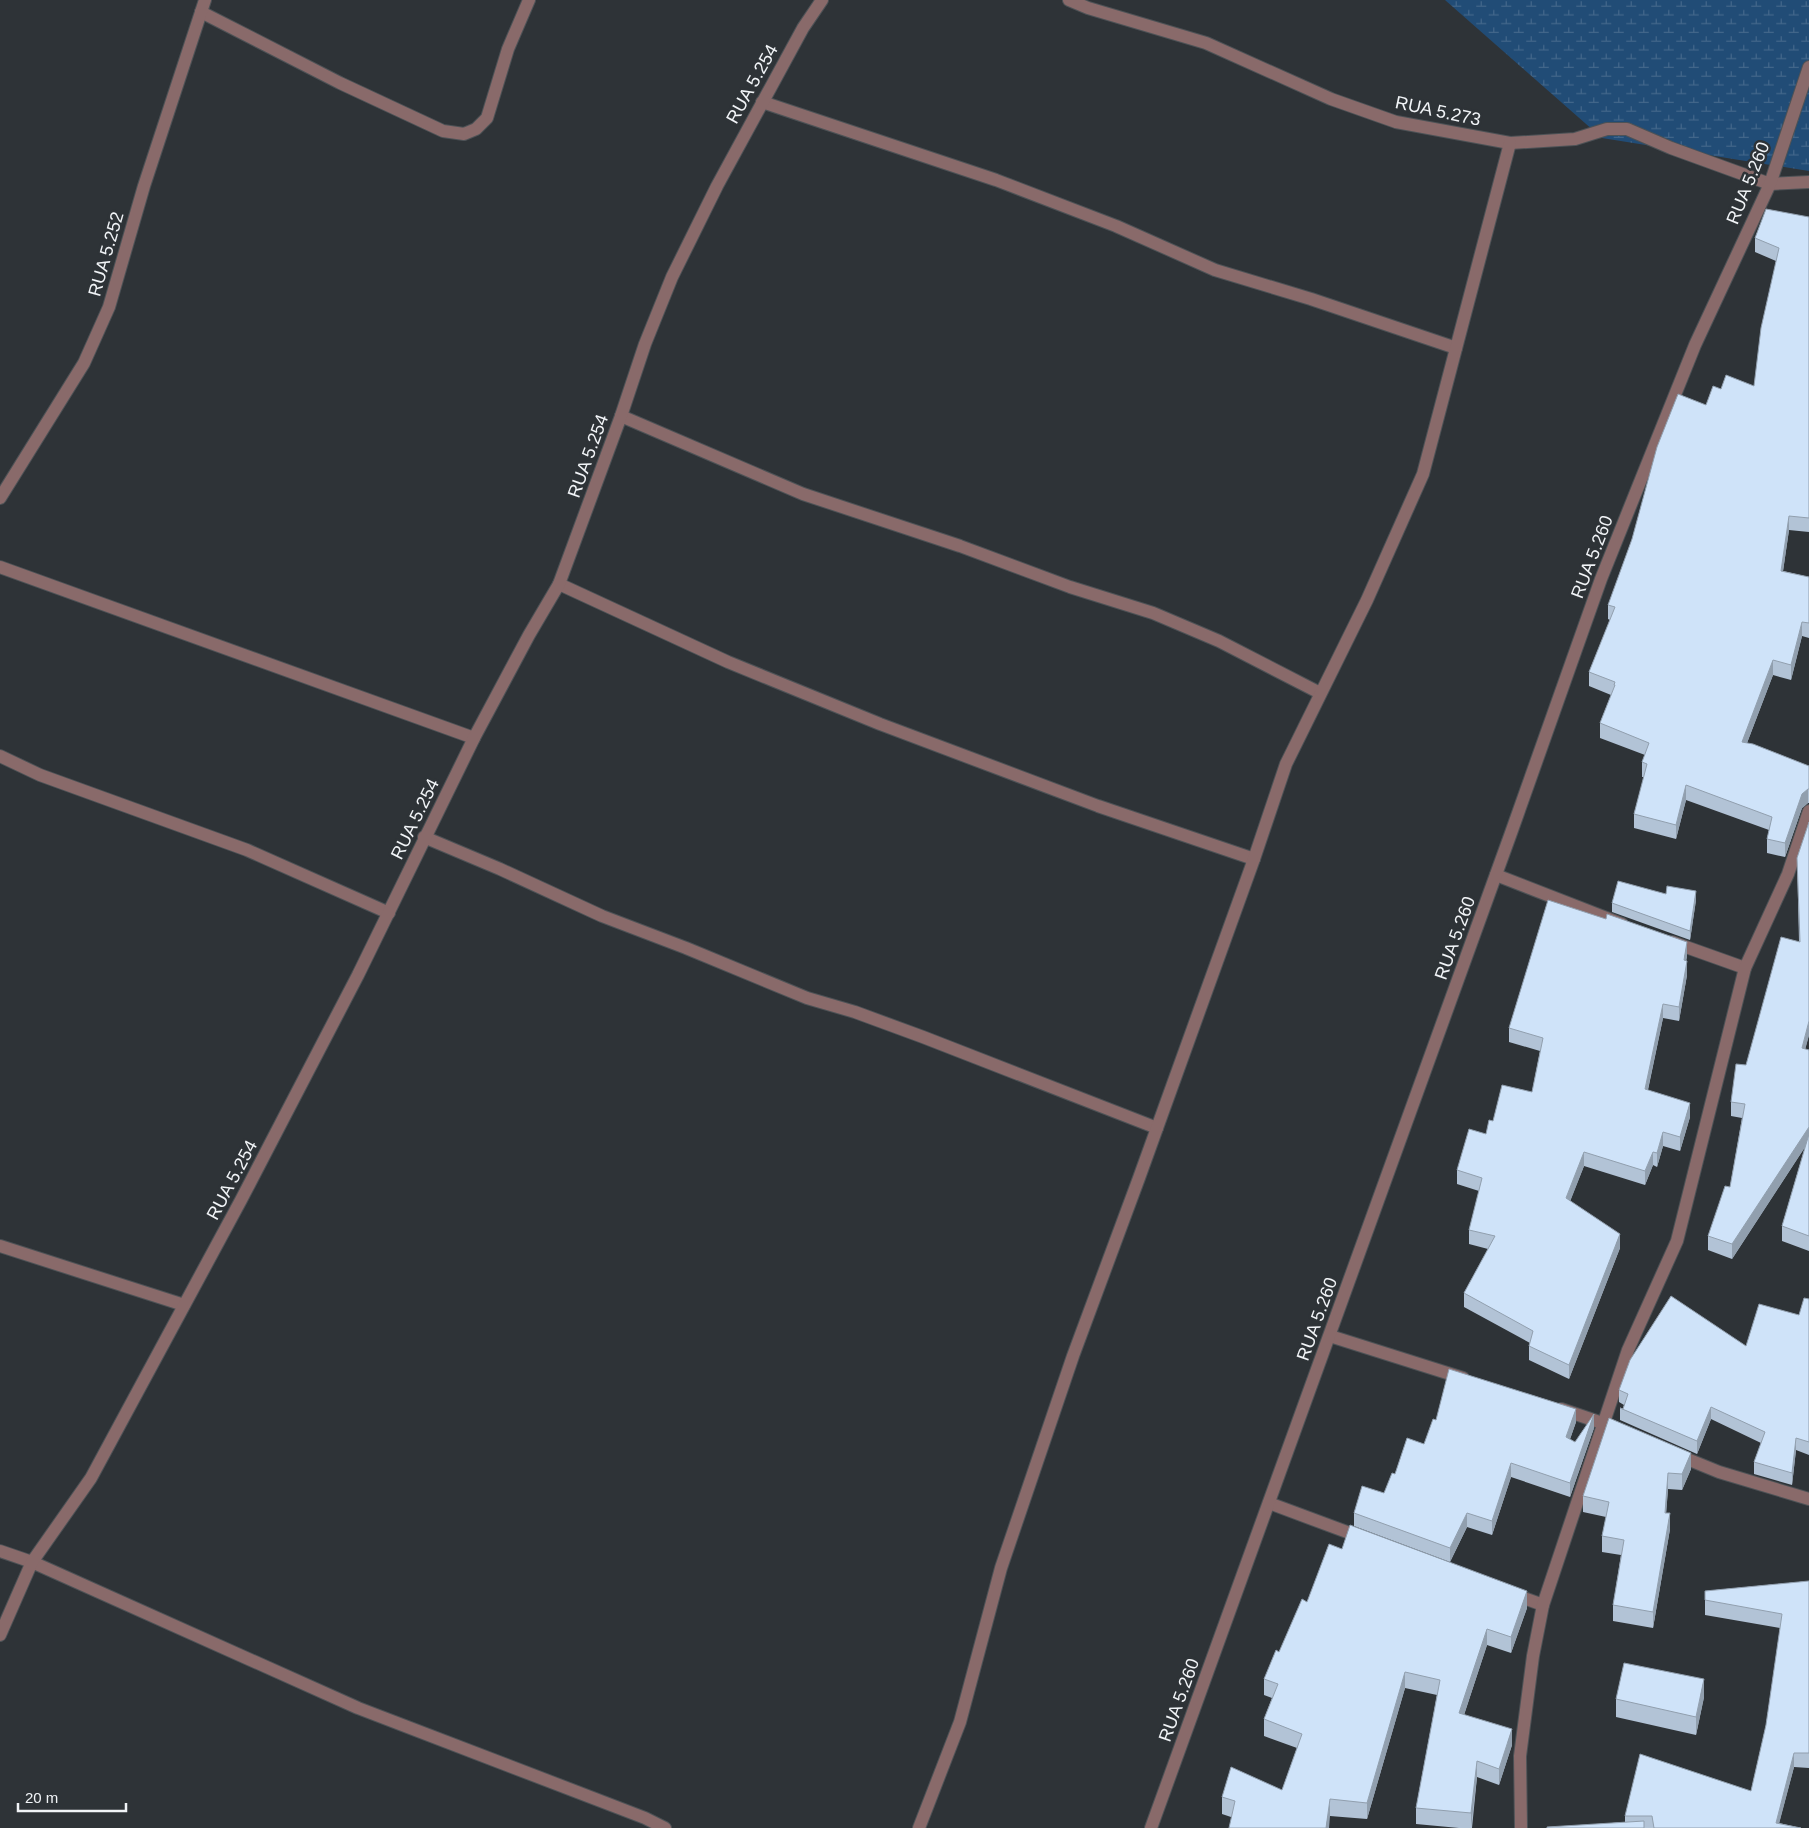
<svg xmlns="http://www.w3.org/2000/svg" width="1809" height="1828" font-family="Arial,sans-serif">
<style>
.wetland{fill:url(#wetland-marsh)}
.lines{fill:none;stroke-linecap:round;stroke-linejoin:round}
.minor-casing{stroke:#4d5256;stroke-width:14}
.minor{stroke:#896a6a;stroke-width:12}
.wall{fill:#b2c3d6}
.shaded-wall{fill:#919fae}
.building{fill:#cfe3f9;stroke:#919fae}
.labels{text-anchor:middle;stroke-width:5;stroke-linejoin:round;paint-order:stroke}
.street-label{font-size:18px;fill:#f1f4f7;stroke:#2e3337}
</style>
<defs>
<pattern id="wetland-marsh" width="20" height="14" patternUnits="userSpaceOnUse" patternTransform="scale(1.25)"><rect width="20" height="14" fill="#214c76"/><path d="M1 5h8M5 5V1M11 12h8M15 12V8" fill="none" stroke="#42668a"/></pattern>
</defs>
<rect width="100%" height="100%" fill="#2e3337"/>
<path class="wetland" d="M 1445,0 L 1809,0 L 1809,171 L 1602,138 Z"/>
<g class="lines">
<defs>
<g id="minor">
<path d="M 1069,0 L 1088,8 L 1206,43 L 1331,99 L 1396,122 L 1510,143 L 1575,139 L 1607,129 L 1627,129 L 1671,148 L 1770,184 L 1809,182"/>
<path d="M 201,12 L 340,83 L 443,131 L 464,134 L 476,129 L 487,118 L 508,49 L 529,0"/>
<path d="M 762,102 L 996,180 L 1116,226 L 1215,270 L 1311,299 L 1456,348"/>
<path d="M 621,416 L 803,494 L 960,546 L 1070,587 L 1153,613 L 1219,641 L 1320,693"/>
<path d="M 0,498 L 84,363 L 109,307 L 144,186 L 205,0"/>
<path d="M 0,567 L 474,738"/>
<path d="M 559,584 L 728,662 L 880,724 L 1098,806 L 1254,859"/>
<path d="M 0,756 L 40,775 L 247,850 L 389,913"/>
<path d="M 424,837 L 500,869 L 602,916 L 686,948 L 807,998 L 855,1012 L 923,1037 L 1157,1128"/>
<path d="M 1496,875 L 1622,924"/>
<path d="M 1672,942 L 1745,968"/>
<path d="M 0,1246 L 184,1305"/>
<path d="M 1330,1336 L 1463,1378"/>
<path d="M 1561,1409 L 1611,1426"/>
<path d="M 1675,1454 L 1719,1472 L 1809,1499"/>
<path d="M 1269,1503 L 1363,1538"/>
<path d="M 0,1551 L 32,1562 L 358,1708 L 645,1818 L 665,1828"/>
<path d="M 1513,1594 L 1543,1605"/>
<path d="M 0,1635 L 32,1562 L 91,1478 L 241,1200 L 358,975 L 474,738 L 529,635 L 559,584 L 621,416 L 645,344 L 672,277 L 717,186 L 803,28 L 822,0"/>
<path d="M 919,1828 L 960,1722 L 1001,1568 L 1073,1356 L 1139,1178 L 1254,859 L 1286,764 L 1367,600 L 1423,474 L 1510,143"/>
<path d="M 1151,1828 L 1511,833 L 1601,579 L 1695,345 L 1770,184 L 1809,67"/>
<path d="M 1521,1828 L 1520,1756 L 1533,1656 L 1543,1605 L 1628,1350 L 1677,1241 L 1745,968 L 1788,874 L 1809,811"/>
</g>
</defs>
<use href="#minor" class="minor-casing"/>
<use href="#minor" class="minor"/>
</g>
<g class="wall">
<path d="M 1809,217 L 1809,532 L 1789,530 L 1783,571 L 1809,577 L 1809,638 L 1802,636 L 1791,680 L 1773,675 L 1747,743 L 1809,766 L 1809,803 L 1808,803 L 1802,808 L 1785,857 L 1767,853 L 1767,839 L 1769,830 L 1686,800 L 1676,839 L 1634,828 L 1634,814 L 1644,777 L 1642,777 L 1642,762 L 1645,755 L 1600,738 L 1600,723 L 1611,695 L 1589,686 L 1589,672 L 1610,620 L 1608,619 L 1608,605 L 1706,405 L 1721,389 L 1754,386 L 1776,261 L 1755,252 L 1755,238 Z"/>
<path d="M 1809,822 L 1809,1035 L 1805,1049 L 1809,1050 L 1809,1251 L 1782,1241 L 1782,1226 L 1805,1147 L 1732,1259 L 1708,1250 L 1708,1236 L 1730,1187 L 1742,1118 L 1731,1116 L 1731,1102 L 1746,1065 L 1799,941 L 1797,858 Z"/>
<path d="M 1666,894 L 1696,900 L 1690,940 L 1612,912 L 1612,903 Z"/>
<path d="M 1687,956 L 1686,961 L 1687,975 L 1679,1021 L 1663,1018 L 1648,1090 L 1690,1117 L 1680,1151 L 1663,1146 L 1657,1167 L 1653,1165 L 1645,1185 L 1584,1166 L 1570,1201 L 1620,1248 L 1569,1379 L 1529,1360 L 1529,1346 L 1530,1343 L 1464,1307 L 1464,1293 L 1488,1249 L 1469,1244 L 1469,1230 L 1479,1191 L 1457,1184 L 1457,1170 L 1486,1134 L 1493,1121 L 1532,1092 L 1540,1051 L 1509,1042 L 1509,1028 Z"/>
<path d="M 1809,1299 L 1809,1455 L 1796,1450 L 1792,1485 L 1754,1474 L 1754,1462 L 1761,1443 L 1711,1419 L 1697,1454 L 1620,1420 L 1620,1408 L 1623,1409 L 1624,1405 L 1619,1402 L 1619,1390 L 1746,1346 L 1799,1315 Z"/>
<path d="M 1609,1418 L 1691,1469 L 1682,1490 L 1668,1489 L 1666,1513 L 1670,1529 L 1653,1628 L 1613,1621 L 1613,1605 L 1621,1555 L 1602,1552 L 1602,1536 L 1606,1517 L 1583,1512 L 1583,1496 Z"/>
<path d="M 1576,1422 L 1570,1439 L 1575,1442 L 1594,1428 L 1570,1497 L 1511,1477 L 1492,1535 L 1467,1527 L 1450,1562 L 1354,1526 L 1354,1513 L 1384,1493 L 1395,1474 L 1424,1444 Z"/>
<path d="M 1342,1549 L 1527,1608 L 1511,1653 L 1487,1645 L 1464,1715 L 1512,1745 L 1499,1785 L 1477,1777 L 1472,1828 L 1459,1828 L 1416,1824 L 1416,1808 L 1437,1695 L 1405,1688 L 1367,1819 L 1330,1816 L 1231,1817 L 1222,1814 L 1222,1797 L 1282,1790 L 1297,1748 L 1264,1736 L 1264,1719 L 1272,1698 L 1264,1695 L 1264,1679 L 1307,1602 Z"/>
<path d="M 1809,1581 L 1809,1768 L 1794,1767 L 1779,1823 L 1801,1828 L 1547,1828 L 1625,1822 L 1625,1816 L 1751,1791 L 1766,1725 L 1780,1628 L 1705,1615 L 1705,1591 Z"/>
<path d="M 1704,1697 L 1696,1735 L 1616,1717 L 1616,1699 Z"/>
</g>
<g class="shaded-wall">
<path d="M 1789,516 L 1789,530 L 1781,585 L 1781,571 Z"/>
<path d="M 1802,622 L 1802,636 L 1791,680 L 1791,665 Z"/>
<path d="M 1773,660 L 1773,675 L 1742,756 L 1742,742 Z"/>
<path d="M 1686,785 L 1686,800 L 1676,839 L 1676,825 Z"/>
<path d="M 1808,789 L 1808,803 L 1802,808 L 1785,857 L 1785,843 L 1802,794 Z"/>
<path d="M 1696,891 L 1696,900 L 1690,940 L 1690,931 Z"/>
<path d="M 1687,942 L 1687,956 L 1684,974 L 1684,960 Z"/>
<path d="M 1687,961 L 1687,975 L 1679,1021 L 1679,1007 Z"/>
<path d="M 1663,1004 L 1663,1018 L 1645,1103 L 1645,1089 Z"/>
<path d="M 1809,1021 L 1809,1035 L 1802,1062 L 1802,1048 Z"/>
<path d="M 1690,1103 L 1690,1117 L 1680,1151 L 1680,1137 Z"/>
<path d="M 1809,1127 L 1809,1141 L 1732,1259 L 1732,1244 Z"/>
<path d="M 1663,1132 L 1663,1146 L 1657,1167 L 1657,1153 Z"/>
<path d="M 1584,1152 L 1584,1166 L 1566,1212 L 1566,1198 Z"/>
<path d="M 1653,1152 L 1653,1165 L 1645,1185 L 1645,1171 Z"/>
<path d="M 1620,1234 L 1620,1248 L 1569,1379 L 1569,1365 Z"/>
<path d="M 1711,1407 L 1711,1419 L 1697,1454 L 1697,1441 Z"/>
<path d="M 1576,1409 L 1576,1422 L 1566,1451 L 1566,1437 Z"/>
<path d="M 1594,1414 L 1594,1428 L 1570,1497 L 1570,1483 Z"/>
<path d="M 1796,1438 L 1796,1450 L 1792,1485 L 1792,1473 Z"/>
<path d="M 1691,1453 L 1691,1469 L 1682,1490 L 1682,1474 Z"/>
<path d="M 1511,1463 L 1511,1477 L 1492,1535 L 1492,1521 Z"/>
<path d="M 1668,1473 L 1668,1489 L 1665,1529 L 1665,1513 Z"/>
<path d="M 1467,1513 L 1467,1527 L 1450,1562 L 1450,1548 Z"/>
<path d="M 1670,1513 L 1670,1529 L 1653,1628 L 1653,1612 Z"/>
<path d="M 1527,1591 L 1527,1608 L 1511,1653 L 1511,1637 Z"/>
<path d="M 1487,1629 L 1487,1645 L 1459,1730 L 1459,1713 Z"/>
<path d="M 1405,1672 L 1405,1688 L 1367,1819 L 1367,1803 Z"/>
<path d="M 1704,1679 L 1704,1697 L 1696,1735 L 1696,1717 Z"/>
<path d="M 1512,1729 L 1512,1745 L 1499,1785 L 1499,1769 Z"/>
<path d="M 1794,1753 L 1794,1767 L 1778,1828 L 1776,1823 Z"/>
<path d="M 1477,1761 L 1477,1777 L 1471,1828 L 1471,1813 Z"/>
<path d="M 1330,1799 L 1330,1816 L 1329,1828 L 1326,1828 Z"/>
</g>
<g class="building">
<path d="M 1766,209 L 1809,217 L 1809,518 L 1789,516 L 1781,571 L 1809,577 L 1809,623 L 1802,622 L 1791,665 L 1773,660 L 1742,742 L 1753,744 L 1809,766 L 1809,789 L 1808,789 L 1802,794 L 1785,843 L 1767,839 L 1772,817 L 1686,785 L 1676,825 L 1634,814 L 1647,764 L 1642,762 L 1649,743 L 1600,723 L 1615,685 L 1614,685 L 1615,682 L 1589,672 L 1615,607 L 1608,605 L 1632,539 L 1657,447 L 1678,394 L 1706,405 L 1713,386 L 1721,389 L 1726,375 L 1754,386 L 1761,328 L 1779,248 L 1755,238 Z"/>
<path d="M 1809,822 L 1809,1021 L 1802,1048 L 1809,1050 L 1809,1127 L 1732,1244 L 1708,1236 L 1725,1186 L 1730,1187 L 1745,1104 L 1731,1102 L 1736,1064 L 1746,1065 L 1781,937 L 1800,942 L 1797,858 Z"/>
<path d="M 1618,881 L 1666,894 L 1667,886 L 1696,891 L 1690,931 L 1612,903 Z"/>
<path d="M 1548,900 L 1606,919 L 1607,914 L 1687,942 L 1684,960 L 1687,961 L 1679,1007 L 1663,1004 L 1645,1089 L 1690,1103 L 1680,1137 L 1663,1132 L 1657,1153 L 1653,1152 L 1645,1171 L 1584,1152 L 1566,1198 L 1620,1234 L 1569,1365 L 1529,1346 L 1533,1331 L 1464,1293 L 1495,1236 L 1469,1230 L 1482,1178 L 1457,1170 L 1469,1129 L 1486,1134 L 1489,1120 L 1493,1121 L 1502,1085 L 1532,1092 L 1543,1038 L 1509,1028 Z"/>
<path d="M 1809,1134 L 1809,1236 L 1782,1226 Z"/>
<path d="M 1671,1296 L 1746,1346 L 1759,1304 L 1799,1315 L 1804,1298 L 1809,1299 L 1809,1442 L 1796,1438 L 1792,1473 L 1754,1462 L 1765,1432 L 1711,1407 L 1697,1441 L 1620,1408 L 1623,1409 L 1628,1394 L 1619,1390 L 1630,1360 Z"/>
<path d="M 1449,1369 L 1576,1409 L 1566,1437 L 1575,1442 L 1594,1414 L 1570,1483 L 1511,1463 L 1492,1521 L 1467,1513 L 1450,1548 L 1354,1513 L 1362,1486 L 1384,1493 L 1392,1473 L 1395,1474 L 1407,1438 L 1424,1444 L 1433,1419 L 1436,1420 Z"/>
<path d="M 1609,1418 L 1691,1453 L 1682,1474 L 1668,1473 L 1665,1513 L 1670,1513 L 1653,1612 L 1613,1605 L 1624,1540 L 1602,1536 L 1609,1502 L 1583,1496 Z"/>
<path d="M 1350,1525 L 1527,1591 L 1511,1637 L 1487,1629 L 1459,1713 L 1512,1729 L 1499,1769 L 1477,1761 L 1471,1813 L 1416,1808 L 1440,1680 L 1405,1672 L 1367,1803 L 1330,1799 L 1326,1828 L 1229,1828 L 1235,1801 L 1222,1797 L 1231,1767 L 1282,1790 L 1302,1734 L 1264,1719 L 1278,1684 L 1264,1679 L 1276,1650 L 1279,1652 L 1302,1599 L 1307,1602 L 1329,1544 L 1342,1549 Z"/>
<path d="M 1809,1581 L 1809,1753 L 1794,1753 L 1776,1823 L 1801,1828 L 1654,1828 L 1652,1816 L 1625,1816 L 1640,1754 L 1751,1791 L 1766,1725 L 1782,1614 L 1705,1600 L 1705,1591 Z"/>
<path d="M 1624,1663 L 1704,1679 L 1696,1717 L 1616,1699 Z"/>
<path d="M 1644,1821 L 1644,1828 L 1547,1828 L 1547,1827 Z"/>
</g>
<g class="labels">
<g class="street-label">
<text transform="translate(752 84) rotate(-61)" y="6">RUA 5.254</text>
<text transform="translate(1438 111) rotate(12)" y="6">RUA 5.273</text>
<text transform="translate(1748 183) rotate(-68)" y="6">RUA 5.260</text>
<text transform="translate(106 254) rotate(-74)" y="6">RUA 5.252</text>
<text transform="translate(588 456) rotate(-70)" y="6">RUA 5.254</text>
<text transform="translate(1592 557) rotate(-69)" y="6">RUA 5.260</text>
<text transform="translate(415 819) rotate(-64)" y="6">RUA 5.254</text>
<text transform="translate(1455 938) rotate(-70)" y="6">RUA 5.260</text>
<text transform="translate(232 1180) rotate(-62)" y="6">RUA 5.254</text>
<text transform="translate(1317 1319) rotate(-70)" y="6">RUA 5.260</text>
<text transform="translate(1179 1700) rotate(-70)" y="6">RUA 5.260</text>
</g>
</g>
<path d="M18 1803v8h108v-8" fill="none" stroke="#f1f4f7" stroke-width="2.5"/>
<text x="25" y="1803" font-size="15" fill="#f1f4f7" stroke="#2e3337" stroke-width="4" paint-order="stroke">20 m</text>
</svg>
